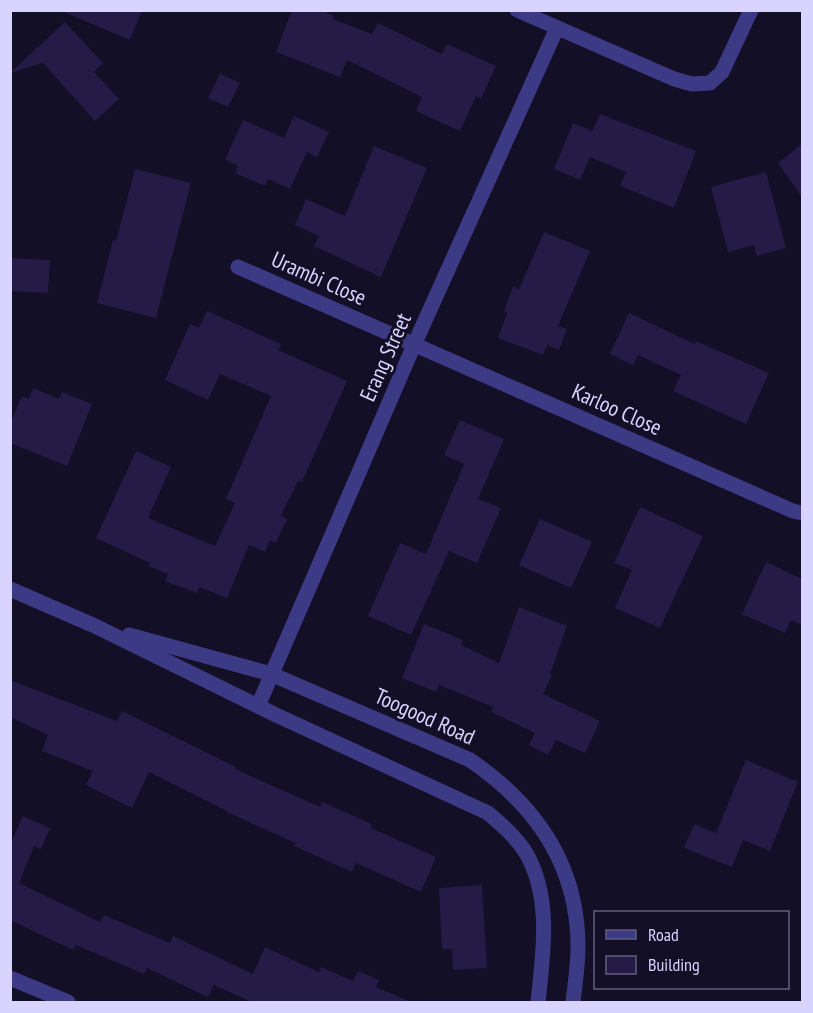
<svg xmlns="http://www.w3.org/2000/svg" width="813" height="1013" font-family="'PT Sans Narrow',sans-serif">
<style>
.building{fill:#241b47}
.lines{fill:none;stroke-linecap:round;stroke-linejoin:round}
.minor{stroke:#3d3a85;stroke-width:15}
.labels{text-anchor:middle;stroke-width:6;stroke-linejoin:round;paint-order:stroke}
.street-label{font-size:22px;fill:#d9d4ff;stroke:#130f26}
</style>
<rect width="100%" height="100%" fill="#130f26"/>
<g class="building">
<path d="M 59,10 L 142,10 L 130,40 Z"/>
<path d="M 292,10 L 320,10 L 334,16 L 333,19 L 372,34 L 378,23 L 442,54 L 447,44 L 496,66 L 481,99 L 476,96 L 460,131 L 416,111 L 422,97 L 347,60 L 340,77 L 276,52 Z"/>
<path d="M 65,22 L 103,63 L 94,72 L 119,99 L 95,121 L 43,63 L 10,73 Z"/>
<path d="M 220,74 L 240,83 L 228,107 L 208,98 Z"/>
<path d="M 600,114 L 696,151 L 674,208 L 620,186 L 626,172 L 590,157 L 580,180 L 554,169 L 573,123 L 592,131 Z"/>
<path d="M 294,116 L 329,132 L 317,157 L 307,152 L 290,189 L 268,179 L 265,186 L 235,173 L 238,166 L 225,160 L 243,120 L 284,138 Z"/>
<path d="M 802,144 L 802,197 L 778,163 Z"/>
<path d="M 374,146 L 427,168 L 381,277 L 314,246 L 319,236 L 295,225 L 306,199 L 345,216 Z"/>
<path d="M 135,169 L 191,183 L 156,318 L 97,303 L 113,240 L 116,241 Z"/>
<path d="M 766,172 L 786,248 L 757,256 L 754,245 L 728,252 L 711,187 Z"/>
<path d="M 544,232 L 590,251 L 558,326 L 567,329 L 559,350 L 547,345 L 543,355 L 498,338 L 507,313 L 504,311 L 513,286 L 519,289 Z"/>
<path d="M 10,258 L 50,260 L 48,293 L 10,291 Z"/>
<path d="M 207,311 L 281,344 L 278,350 L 347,381 L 302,482 L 298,481 L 281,516 L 287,519 L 276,543 L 270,540 L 265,552 L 249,545 L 227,598 L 199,587 L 197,593 L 165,581 L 168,574 L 148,566 L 150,563 L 96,538 L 136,451 L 171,467 L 148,518 L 215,546 L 235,503 L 226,499 L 271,396 L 220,374 L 208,400 L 165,380 L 190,324 L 199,328 Z"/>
<path d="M 629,313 L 695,344 L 696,341 L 769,373 L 746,424 L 673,391 L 681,375 L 638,355 L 633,365 L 610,354 Z"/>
<path d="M 33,388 L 59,399 L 62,392 L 92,404 L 67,466 L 10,443 L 10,424 L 22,396 L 29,399 Z"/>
<path d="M 460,420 L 504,439 L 478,499 L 501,508 L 477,563 L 449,551 L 411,635 L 368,616 L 400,543 L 426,554 L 464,464 L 444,455 Z"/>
<path d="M 640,507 L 703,536 L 660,628 L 615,608 L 632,570 L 614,563 Z"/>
<path d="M 540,519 L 592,542 L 571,588 L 519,565 Z"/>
<path d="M 766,562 L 802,579 L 802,625 L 791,620 L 785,633 L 742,614 Z"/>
<path d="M 519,607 L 567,626 L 550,674 L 552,675 L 543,694 L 600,721 L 585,753 L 556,740 L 548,755 L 529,745 L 535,733 L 491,712 L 493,707 L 439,685 L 436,692 L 402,678 L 424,624 L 463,640 L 461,645 L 499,663 Z"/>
<path d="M 10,680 L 117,721 L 122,711 L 236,767 L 235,769 L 320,807 L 322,802 L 372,824 L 371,828 L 436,857 L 421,892 L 356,863 L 352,872 L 294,846 L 295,843 L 227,812 L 227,811 L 149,772 L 132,808 L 86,785 L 93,771 L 42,751 L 48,735 L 10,717 Z"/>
<path d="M 746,760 L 798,782 L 770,851 L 743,840 L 732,867 L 684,848 L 694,824 L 716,833 Z"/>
<path d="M 23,816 L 50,828 L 41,849 L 34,846 L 19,883 L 100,922 L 104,915 L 170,943 L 173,936 L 253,974 L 265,947 L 319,972 L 321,967 L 353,981 L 358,971 L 379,980 L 376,987 L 411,1002 L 252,1002 L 214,985 L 208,997 L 147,968 L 144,974 L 76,945 L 73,950 L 10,920 L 10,845 Z"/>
<path d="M 482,885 L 487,968 L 453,970 L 452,949 L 442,949 L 439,888 Z"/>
</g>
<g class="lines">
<g class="minor">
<path d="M 517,10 L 674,79 L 692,84 L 710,83 L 722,72 L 751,10"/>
<path d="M 238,267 L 793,511 L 802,513"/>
<path d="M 10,589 L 95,626 L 274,714 L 488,813 C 502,825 516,837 526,853 C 552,898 543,954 538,1002"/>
<path d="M 129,635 L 271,674 L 470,760 C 536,805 578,865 578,947 C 578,966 575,984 573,1002"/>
<path d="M 258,706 L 414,345 L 557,28"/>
<path d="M 10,978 L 68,1002"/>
</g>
</g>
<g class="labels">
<g class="street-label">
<text transform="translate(319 278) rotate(24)" y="8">Urambi Close</text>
<text transform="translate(385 357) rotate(-66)" y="8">Erang Street</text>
<text transform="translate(617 409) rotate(24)" y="8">Karloo Close</text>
<text transform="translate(425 716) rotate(24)" y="8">Toogood Road</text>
</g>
</g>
<rect width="813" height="1013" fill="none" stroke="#d9d4ff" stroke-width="24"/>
<rect x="594" y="911" width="195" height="78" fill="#130f26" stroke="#625e7d" stroke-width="1.5"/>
<rect x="606" y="930" width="30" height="9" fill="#3d3a85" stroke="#625e7d" stroke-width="1.5"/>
<text x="648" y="941" font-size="18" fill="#d9d4ff">Road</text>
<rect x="606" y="956" width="30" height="18" fill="#241b47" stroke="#625e7d" stroke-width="1.5"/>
<text x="648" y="971" font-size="18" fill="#d9d4ff">Building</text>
</svg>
